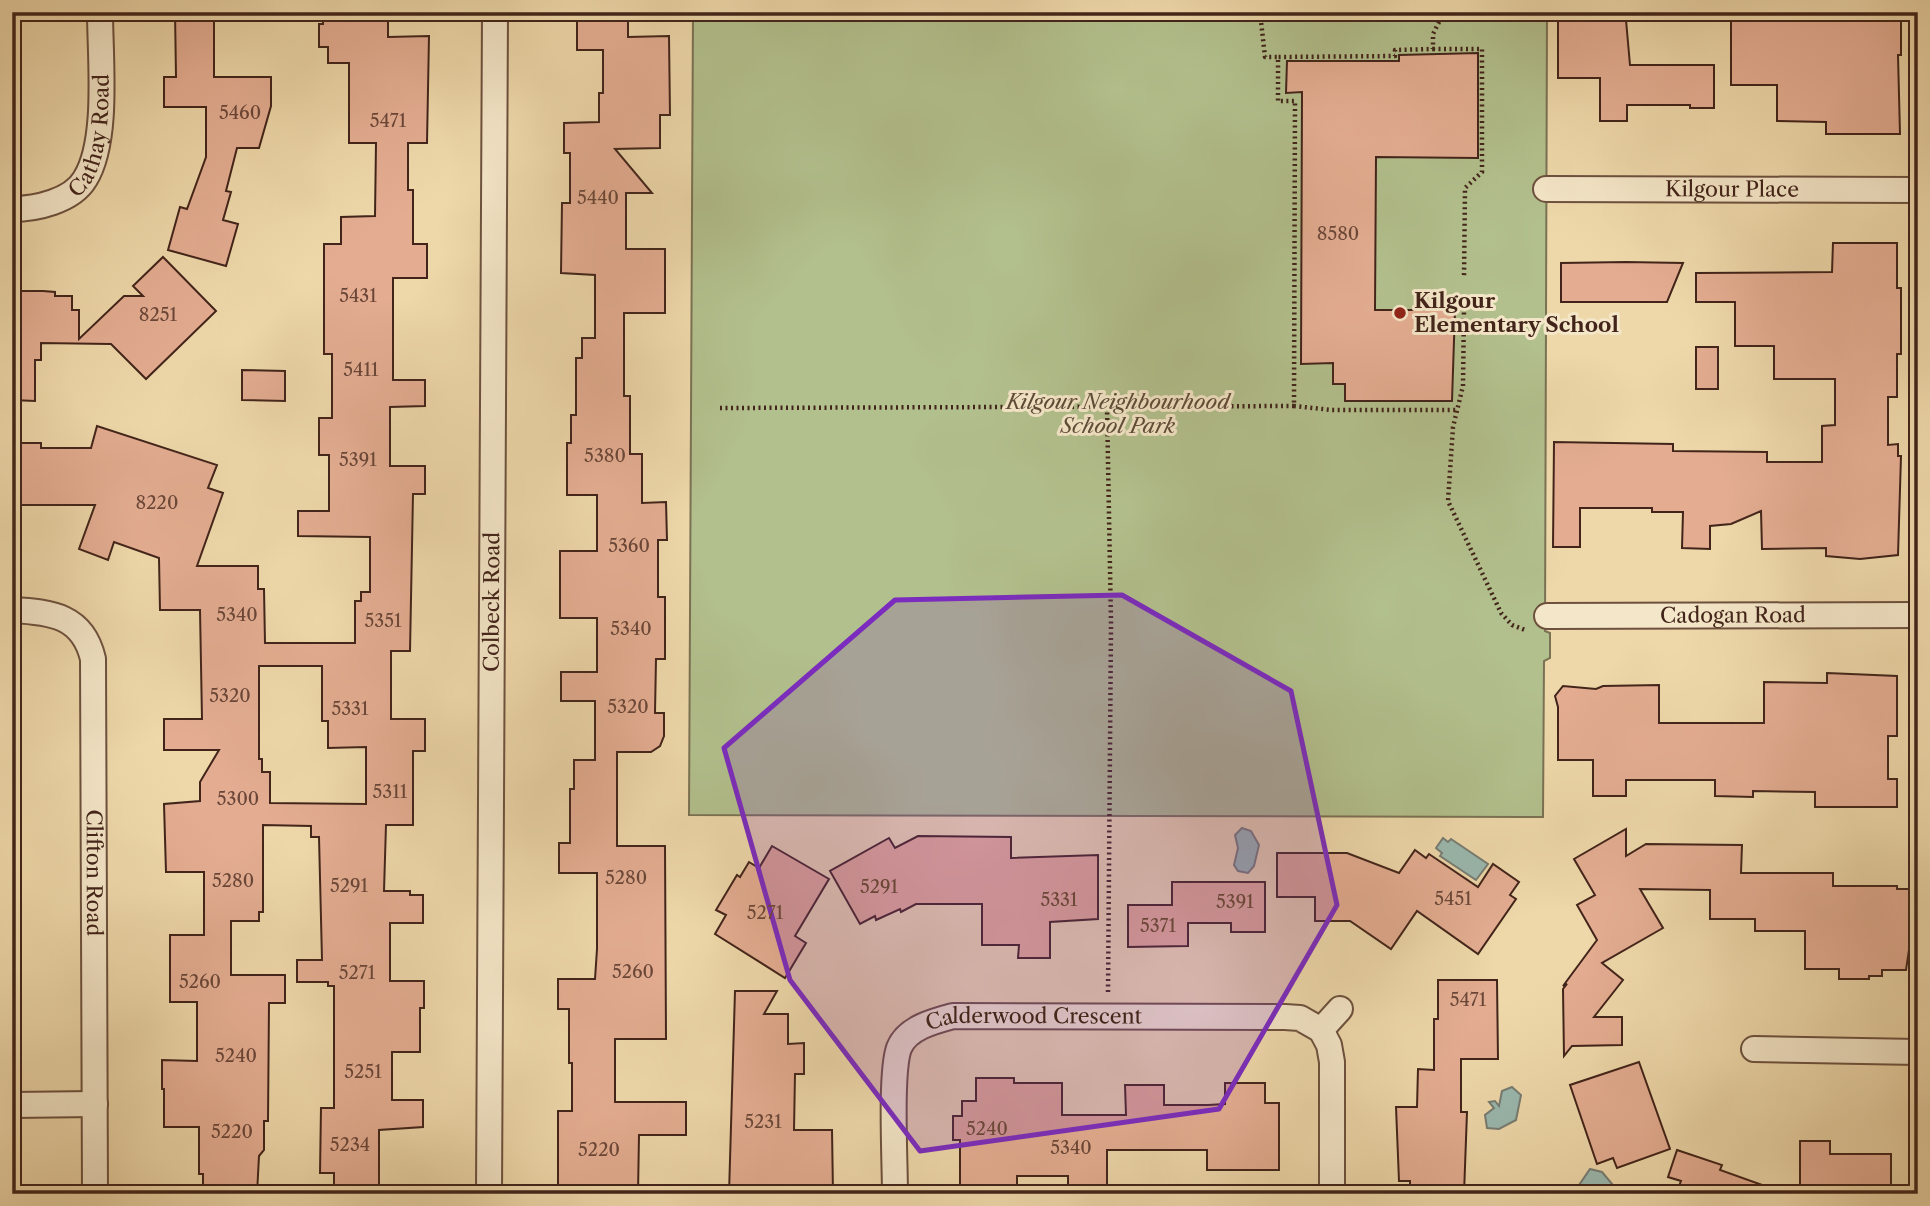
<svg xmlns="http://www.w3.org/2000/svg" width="1930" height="1206" font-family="'Libre Caslon Text',serif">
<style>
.green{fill:#b2c08d;stroke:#7a7254;stroke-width:2}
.water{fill:#9ab9af;stroke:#777d73;stroke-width:2}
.building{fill:#e4ad92;stroke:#42241a;stroke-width:2;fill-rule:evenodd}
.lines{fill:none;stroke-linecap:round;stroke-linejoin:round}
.minor-casing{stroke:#6d513e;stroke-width:28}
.path{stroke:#42241a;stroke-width:4.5;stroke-dasharray:2 3.5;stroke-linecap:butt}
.minor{stroke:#f4e6c8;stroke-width:24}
.marked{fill:#7b2cbf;fill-opacity:0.2;stroke:#7b2cbf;stroke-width:5;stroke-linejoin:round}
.poi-dot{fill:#8f2418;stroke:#f4e6c8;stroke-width:2.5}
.labels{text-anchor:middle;stroke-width:6;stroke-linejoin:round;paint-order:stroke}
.number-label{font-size:18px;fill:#6a4638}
.street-label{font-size:21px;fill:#42241a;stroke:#f4e6c8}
.poi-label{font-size:21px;font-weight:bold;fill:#42241a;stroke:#f4e6c8;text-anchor:start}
.park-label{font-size:21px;font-style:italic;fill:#5e4b37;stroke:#f4e6c8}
</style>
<rect width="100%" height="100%" fill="#eed8aa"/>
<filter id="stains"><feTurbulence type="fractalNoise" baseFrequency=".00286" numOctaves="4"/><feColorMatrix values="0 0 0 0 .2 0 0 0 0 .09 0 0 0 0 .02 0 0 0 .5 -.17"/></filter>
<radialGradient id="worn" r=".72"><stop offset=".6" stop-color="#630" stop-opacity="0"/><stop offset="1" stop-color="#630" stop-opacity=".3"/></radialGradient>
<path class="green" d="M 693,12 L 1547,12 L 1545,631 L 1550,633 L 1550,658 L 1544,661 L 1543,817 L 689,815 Z"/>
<g class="water">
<path d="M 1242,828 L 1251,831 L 1259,845 L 1254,866 L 1248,873 L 1238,871 L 1234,865 L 1238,848 L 1235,835 Z"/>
<path d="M 1443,838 L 1448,842 L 1451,839 L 1488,864 L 1476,880 L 1440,856 L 1442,853 L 1436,848 Z"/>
<path d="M 1512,1087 L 1521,1095 L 1516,1120 L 1499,1129 L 1487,1128 L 1485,1115 L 1494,1108 L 1489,1102 L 1495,1101 L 1499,1106 L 1502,1091 Z"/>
<path d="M 1590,1169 L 1602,1172 L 1613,1185 L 1607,1194 L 1573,1194 Z"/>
</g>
<g class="building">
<path d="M 175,12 L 214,12 L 214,77 L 271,77 L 271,106 L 259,148 L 237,148 L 226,191 L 231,192 L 223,220 L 238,224 L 226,266 L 168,250 L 180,207 L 187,209 L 206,157 L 206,107 L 164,107 L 164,77 L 176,77 Z"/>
<path d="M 323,12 L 388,12 L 388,37 L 429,36 L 427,143 L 408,143 L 408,190 L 413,190 L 413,244 L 427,244 L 427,278 L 393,278 L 393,380 L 425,380 L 425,406 L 390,407 L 390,466 L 425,466 L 425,494 L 413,494 L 410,651 L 391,651 L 391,719 L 425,719 L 425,751 L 413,751 L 413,825 L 386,825 L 384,891 L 410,891 L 410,895 L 423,895 L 423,923 L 390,923 L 390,981 L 424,981 L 424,1008 L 420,1008 L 420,1052 L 392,1052 L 392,1100 L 423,1100 L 423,1127 L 379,1130 L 379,1194 L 334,1194 L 334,1173 L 320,1173 L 321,1108 L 334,1108 L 334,986 L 328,986 L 328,982 L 297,982 L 297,960 L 322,960 L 319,837 L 311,837 L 311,826 L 263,825 L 263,912 L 259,912 L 259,921 L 231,921 L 231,975 L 285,975 L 285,1003 L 269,1003 L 268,1121 L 264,1121 L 264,1150 L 259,1156 L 257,1194 L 203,1194 L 203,1174 L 199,1174 L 199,1127 L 164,1127 L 164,1089 L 162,1089 L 162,1060 L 197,1061 L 197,1002 L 170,1002 L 170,935 L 204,935 L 204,872 L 166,872 L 164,804 L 200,801 L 200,782 L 219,750 L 164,750 L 164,719 L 202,719 L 200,610 L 160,610 L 159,558 L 114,542 L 108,560 L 79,549 L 95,505 L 12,505 L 12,443 L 41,443 L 41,448 L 91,448 L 97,426 L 217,465 L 208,488 L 223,493 L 197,566 L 258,566 L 258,589 L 264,589 L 265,643 L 355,643 L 355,601 L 361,601 L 361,592 L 370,592 L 370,537 L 298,536 L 298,511 L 329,511 L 329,455 L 319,455 L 319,418 L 332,418 L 332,354 L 324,354 L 324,244 L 341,244 L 341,217 L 375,216 L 376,143 L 349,143 L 349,63 L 328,63 L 328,47 L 319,47 L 319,24 L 323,24 ZM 259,666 L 322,666 L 322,721 L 328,721 L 328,748 L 366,747 L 366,804 L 270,803 L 270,772 L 262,772 L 262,759 L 259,759 Z"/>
<path d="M 577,12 L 628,14 L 628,37 L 669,36 L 670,115 L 660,115 L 660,148 L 615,149 L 652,193 L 626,193 L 626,249 L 665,249 L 665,313 L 624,313 L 624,396 L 630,396 L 630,454 L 642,454 L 642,503 L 666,502 L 667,540 L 658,540 L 658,597 L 665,597 L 665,659 L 656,659 L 655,713 L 664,713 L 664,736 L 660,746 L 651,752 L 617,752 L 617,846 L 665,846 L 666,1039 L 615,1039 L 615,1102 L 686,1102 L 686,1135 L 639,1135 L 638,1194 L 558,1194 L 558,1111 L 572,1111 L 572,1063 L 569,1063 L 569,1009 L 558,1009 L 558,979 L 595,979 L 597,949 L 597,873 L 559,873 L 559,843 L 570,843 L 570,789 L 574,789 L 574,760 L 595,760 L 595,701 L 561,701 L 561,672 L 597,672 L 597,618 L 560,618 L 560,551 L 597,551 L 597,495 L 567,495 L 567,443 L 571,443 L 571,415 L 576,415 L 576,358 L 582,358 L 582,338 L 595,338 L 595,275 L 561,273 L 562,203 L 570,203 L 570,153 L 564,153 L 564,123 L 599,122 L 599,93 L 603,93 L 603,50 L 577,50 Z"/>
<path d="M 1558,12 L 1599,12 L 1599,20 L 1626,20 L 1630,65 L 1714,65 L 1714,108 L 1690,108 L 1690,105 L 1627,105 L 1627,121 L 1600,121 L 1600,78 L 1558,78 Z"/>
<path d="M 1901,12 L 1901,55 L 1898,55 L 1900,134 L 1826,134 L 1826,122 L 1777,121 L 1777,85 L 1731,85 L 1731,18 L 1746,18 L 1746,13 Z"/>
<path d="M 1478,53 L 1478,158 L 1376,157 L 1375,310 L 1455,310 L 1452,401 L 1345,401 L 1345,384 L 1333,384 L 1333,363 L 1301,364 L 1302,92 L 1286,93 L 1287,61 L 1399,61 L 1399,55 Z"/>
<path d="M 1833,243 L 1897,243 L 1897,288 L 1901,288 L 1901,354 L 1897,354 L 1897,397 L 1888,397 L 1888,445 L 1898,444 L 1898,456 L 1901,456 L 1898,555 L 1860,559 L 1826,556 L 1826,548 L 1762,549 L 1761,511 L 1731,524 L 1710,526 L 1710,549 L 1682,548 L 1683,512 L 1652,512 L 1652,508 L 1580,508 L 1580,547 L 1553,547 L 1554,442 L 1673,444 L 1673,451 L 1767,452 L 1767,462 L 1822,462 L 1822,426 L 1835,425 L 1835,379 L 1774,379 L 1774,346 L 1735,346 L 1735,302 L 1696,302 L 1696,273 L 1832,272 Z"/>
<path d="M 163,257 L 216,311 L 146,379 L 111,344 L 41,343 L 41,360 L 35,360 L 35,401 L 12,400 L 12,291 L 43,291 L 55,292 L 55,296 L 72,296 L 72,310 L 79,310 L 79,339 L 124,296 L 143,296 L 133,286 Z"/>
<path d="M 1626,262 L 1683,263 L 1667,302 L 1561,302 L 1561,263 Z"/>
<rect x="1696" y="347" width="22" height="42"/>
<path d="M 242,370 L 285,371 L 285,401 L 242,400 Z"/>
<path d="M 1827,673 L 1897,676 L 1897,736 L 1888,736 L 1888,779 L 1897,779 L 1897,807 L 1815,807 L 1815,792 L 1753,791 L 1753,797 L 1715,796 L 1715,780 L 1626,780 L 1626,796 L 1593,796 L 1593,760 L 1558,760 L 1558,707 L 1555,696 L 1563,686 L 1596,689 L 1603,686 L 1659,685 L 1659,723 L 1764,723 L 1764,682 L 1827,683 Z"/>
<path d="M 1626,829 L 1626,856 L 1646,844 L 1742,845 L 1741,873 L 1833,873 L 1833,886 L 1897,886 L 1897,889 L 1910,889 L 1909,950 L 1906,970 L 1882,970 L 1882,976 L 1869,976 L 1869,979 L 1839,979 L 1839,969 L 1805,969 L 1805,931 L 1755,931 L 1755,919 L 1710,919 L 1710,890 L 1640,889 L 1663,928 L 1602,963 L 1623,980 L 1594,1017 L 1622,1017 L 1622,1045 L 1572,1046 L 1564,1056 L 1563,989 L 1567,984 L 1563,986 L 1597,940 L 1577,905 L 1595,895 L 1574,859 Z"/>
<path d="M 918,836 L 1011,837 L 1011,858 L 1098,855 L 1098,919 L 1050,922 L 1050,958 L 1018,958 L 1019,945 L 982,945 L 982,904 L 916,904 L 901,912 L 900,909 L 876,920 L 875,916 L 860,924 L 830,871 L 889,838 L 895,848 Z"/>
<path d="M 772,846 L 829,879 L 795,936 L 806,943 L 785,978 L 715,934 L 726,915 L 716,910 L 737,875 L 740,877 L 749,862 L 759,868 Z"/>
<path d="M 1415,850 L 1426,858 L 1429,854 L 1478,887 L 1493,864 L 1519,882 L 1510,895 L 1516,899 L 1478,954 L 1417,911 L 1391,949 L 1350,921 L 1315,921 L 1315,897 L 1277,897 L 1277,853 L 1347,853 L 1399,873 Z"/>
<path d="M 1172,882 L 1265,882 L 1265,932 L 1231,932 L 1231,923 L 1188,923 L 1188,946 L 1128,947 L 1128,905 L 1172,905 Z"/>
<path d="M 1438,980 L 1497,980 L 1498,1059 L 1461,1059 L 1461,1112 L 1467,1112 L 1464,1194 L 1410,1194 L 1410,1181 L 1399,1181 L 1396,1107 L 1417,1107 L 1418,1069 L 1434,1070 L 1434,1019 L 1438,1019 Z"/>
<path d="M 735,991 L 777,991 L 764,1014 L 788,1014 L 788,1044 L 804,1043 L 804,1074 L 795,1074 L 794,1130 L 832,1130 L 833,1194 L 729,1194 Z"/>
<path d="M 1639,1062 L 1670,1149 L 1617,1168 L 1613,1158 L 1597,1164 L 1570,1085 Z"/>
<path d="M 976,1078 L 1014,1078 L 1014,1083 L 1062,1083 L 1062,1115 L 1126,1115 L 1125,1085 L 1164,1085 L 1164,1105 L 1208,1105 L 1225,1104 L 1225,1083 L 1265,1083 L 1265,1103 L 1279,1103 L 1279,1170 L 1207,1170 L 1207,1150 L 1107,1150 L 1107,1186 L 1068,1186 L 1068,1176 L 1017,1176 L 1017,1187 L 960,1187 L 960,1140 L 953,1140 L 953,1116 L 962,1116 L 962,1101 L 976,1101 Z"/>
<path d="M 1800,1141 L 1830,1141 L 1830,1154 L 1891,1154 L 1891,1194 L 1800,1194 Z"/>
<path d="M 1677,1150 L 1722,1165 L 1720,1170 L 1779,1191 L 1779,1194 L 1676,1194 L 1681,1181 L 1668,1177 Z"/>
</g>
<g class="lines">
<defs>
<g id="minor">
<path id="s1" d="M 1546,189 L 1918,190"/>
<path id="s2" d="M 12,209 C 36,209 72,201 85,179 C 109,141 100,58 100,12"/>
<path id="s3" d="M 12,610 C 52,612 83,616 93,659 L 95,1194"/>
<path id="s4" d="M 1547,616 L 1918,615"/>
<path d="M 1321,1030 L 1329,1045 L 1332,1062 L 1332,1194"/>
<path d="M 1754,1049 L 1918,1052"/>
<path d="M 12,1105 L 95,1104"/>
<path id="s5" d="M 489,1194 L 495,12"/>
<path id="s6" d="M 895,1194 C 895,1162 890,1073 899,1048 C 907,1028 934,1021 953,1016 L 1285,1017 L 1300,1018 L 1321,1030 L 1340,1009"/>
</g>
</defs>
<use href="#minor" class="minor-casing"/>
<g class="path">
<path d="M 1260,12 L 1265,57 L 1278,57"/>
<path d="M 1444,12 L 1433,34 L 1433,49 L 1395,50 L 1395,56 L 1278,57 L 1278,101 L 1295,101 L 1294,406 L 1332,410 L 1458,410"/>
<path d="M 1433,49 L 1482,49 L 1482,172 L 1465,188 L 1464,278"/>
<path d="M 1464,307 L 1463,386 L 1453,427 L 1448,501 L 1501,613 L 1512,625 L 1525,630"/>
<path d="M 1107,407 L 1111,623 L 1108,993"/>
<path d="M 720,408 L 1294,406"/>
</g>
<use href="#minor" class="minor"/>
</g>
<path class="marked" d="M 1122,595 L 1291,691 L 1337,905 L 1219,1109 L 920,1151 L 790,980 L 724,748 L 895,600 Z"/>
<circle class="poi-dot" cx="1400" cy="313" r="7"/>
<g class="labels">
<g class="number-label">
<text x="240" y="119">5460</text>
<text x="388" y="127">5471</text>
<text x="598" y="204">5440</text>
<text x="1338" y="240">8580</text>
<text x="358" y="302">5431</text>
<text x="158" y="321">8251</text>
<text x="361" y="376">5411</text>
<text x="605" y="462">5380</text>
<text x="358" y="466">5391</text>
<text x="157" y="509">8220</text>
<text x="629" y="552">5360</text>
<text x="237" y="621">5340</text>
<text x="383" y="627">5351</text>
<text x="631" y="635">5340</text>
<text x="230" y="702">5320</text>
<text x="628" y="713">5320</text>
<text x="350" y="715">5331</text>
<text x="390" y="798">5311</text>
<text x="238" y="805">5300</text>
<text x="626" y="884">5280</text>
<text x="233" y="887">5280</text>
<text x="349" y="892">5291</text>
<text x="879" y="893">5291</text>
<text x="1453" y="905">5451</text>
<text x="1059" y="906">5331</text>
<text x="1235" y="908">5391</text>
<text x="765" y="919">5271</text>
<text x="1158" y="932">5371</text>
<text x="633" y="978">5260</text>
<text x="357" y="979">5271</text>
<text x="200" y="988">5260</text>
<text x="1468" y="1006">5471</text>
<text x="236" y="1062">5240</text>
<text x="363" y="1078">5251</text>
<text x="763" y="1128">5231</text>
<text x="987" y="1135">5240</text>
<text x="232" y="1138">5220</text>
<text x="350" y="1151">5234</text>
<text x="1071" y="1154">5340</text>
<text x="599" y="1156">5220</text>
</g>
<g class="street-label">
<text dy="7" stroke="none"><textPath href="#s2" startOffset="126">Cathay Road</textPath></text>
<text dy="7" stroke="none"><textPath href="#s1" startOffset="186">Kilgour Place</textPath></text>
<text dy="7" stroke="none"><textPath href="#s5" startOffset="592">Colbeck Road</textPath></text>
<text dy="7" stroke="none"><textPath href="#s4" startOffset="186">Cadogan Road</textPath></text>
<text dy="7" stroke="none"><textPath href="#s3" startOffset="318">Clifton Road</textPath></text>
<text dy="7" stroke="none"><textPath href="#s6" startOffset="292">Calderwood Crescent</textPath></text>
</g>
<g class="poi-label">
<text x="1414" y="308">Kilgour<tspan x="1414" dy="24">Elementary School</tspan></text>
</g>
<g class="park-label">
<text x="1118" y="409">Kilgour Neighbourhood<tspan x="1118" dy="24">School Park</tspan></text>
</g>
</g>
<rect width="1930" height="1206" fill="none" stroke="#eed8aa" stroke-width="42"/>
<rect x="14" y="14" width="1902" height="1178" fill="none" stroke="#42241a" stroke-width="3.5"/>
<rect x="21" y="21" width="1888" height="1164" fill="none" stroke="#42241a" stroke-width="2"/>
<rect width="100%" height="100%" filter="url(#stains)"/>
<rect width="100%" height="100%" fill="url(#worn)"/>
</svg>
